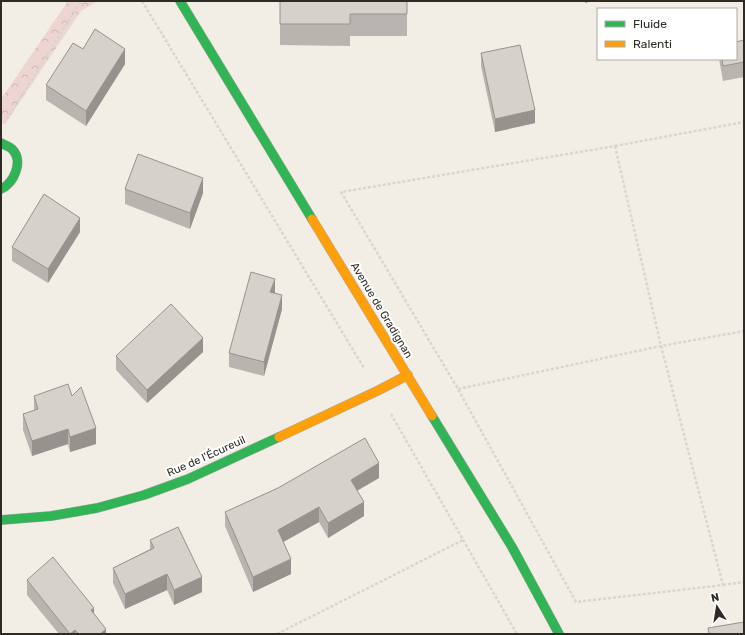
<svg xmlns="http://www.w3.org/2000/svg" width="745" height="635" font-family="Rubik,sans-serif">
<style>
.park{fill:url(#park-crowns)}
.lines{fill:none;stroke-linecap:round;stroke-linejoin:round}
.fast-casing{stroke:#aca8a1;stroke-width:10}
.slow-casing{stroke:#aca8a1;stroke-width:10}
.path{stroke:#d7d5d3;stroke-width:2.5;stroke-dasharray:3 2;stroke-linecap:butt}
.fast{stroke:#30b455;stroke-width:9}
.slow{stroke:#ff9f0a;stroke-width:9}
.wall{fill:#b8b4af}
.shaded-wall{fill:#96928e}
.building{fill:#d6d1cb;stroke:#96928e}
.labels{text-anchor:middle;stroke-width:4;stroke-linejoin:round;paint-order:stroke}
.street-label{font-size:11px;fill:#2e2a24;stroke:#fff}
</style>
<defs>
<pattern id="park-crowns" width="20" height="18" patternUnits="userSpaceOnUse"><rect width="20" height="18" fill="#eed5d1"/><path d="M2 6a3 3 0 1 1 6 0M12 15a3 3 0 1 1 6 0" fill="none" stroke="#ccb7b3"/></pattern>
</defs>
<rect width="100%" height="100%" fill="#f3eee5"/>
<path class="park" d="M 68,1 L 98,1 L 81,11 L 5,124 L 1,123 L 1,99 Z"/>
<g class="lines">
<defs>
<g id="fast">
<path d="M 180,1 L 312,219"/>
<path d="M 1,143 C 4,145 9,146 12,149 C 24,161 14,183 1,189"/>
<path d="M 432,416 L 512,547 L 559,634"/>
<path d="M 1,520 L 51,516 L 97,508 L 144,495 L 188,479 L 279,437"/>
</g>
<g id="slow">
<path d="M 312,219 L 432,416"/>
<path d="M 279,437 L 377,391 L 408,375"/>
</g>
</defs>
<use href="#fast" class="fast-casing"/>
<use href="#slow" class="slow-casing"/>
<g class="path">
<path d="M 142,1 L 364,368"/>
<path d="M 7,119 L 81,1"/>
<path d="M 615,146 L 661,346 L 723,585 L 576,602 L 458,389 L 341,192 Z"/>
<path d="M 615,146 L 744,122"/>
<path d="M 458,389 L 661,346 L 744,331"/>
<path d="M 391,414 L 517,634"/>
<path d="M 723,585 L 744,582"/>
<path d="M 277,634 L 463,540"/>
</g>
<use href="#fast" class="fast"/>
<use href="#slow" class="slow"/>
</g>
<g class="wall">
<path d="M 280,1 L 407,1 L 407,36 L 350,36 L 350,46 L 280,45 Z"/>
<path d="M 744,40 L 744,77 L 723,81 L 719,59 L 736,59 Z"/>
<path d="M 83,49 L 125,64 L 86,126 L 46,100 L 46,85 Z"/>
<path d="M 481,53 L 535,123 L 495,132 L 481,66 Z"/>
<path d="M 125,189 L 203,193 L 190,229 L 125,204 Z"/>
<path d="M 80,232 L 48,283 L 12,261 L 12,247 Z"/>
<path d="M 274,293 L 282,309 L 264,376 L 229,367 L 229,353 Z"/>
<path d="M 203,352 L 147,403 L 116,370 L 116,356 Z"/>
<path d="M 34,396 L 96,444 L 70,452 L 68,444 L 32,456 L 23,430 L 23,414 L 34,411 Z"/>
<path d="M 379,478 L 357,491 L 364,516 L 328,538 L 319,522 L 283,542 L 291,574 L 253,592 L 225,526 L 225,512 Z"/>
<path d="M 150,540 L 202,592 L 174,605 L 167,590 L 125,609 L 113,583 L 113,568 L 150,549 Z"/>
<path d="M 27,580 L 94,613 L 106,634 L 59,634 L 27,595 Z"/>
</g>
<g class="shaded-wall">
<path d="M 585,1 L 593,1 L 585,3 Z"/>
<path d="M 125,49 L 125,64 L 86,126 L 86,111 Z"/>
<path d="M 535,110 L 535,123 L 495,132 L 495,119 Z"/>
<path d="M 203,178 L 203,193 L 190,229 L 190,213 Z"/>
<path d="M 80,218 L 80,232 L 48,283 L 48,269 Z"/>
<path d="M 275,279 L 275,293 L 270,306 L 270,292 Z"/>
<path d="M 282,295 L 282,309 L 264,376 L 264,362 Z"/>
<path d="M 203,338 L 203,352 L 147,403 L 147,390 Z"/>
<path d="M 96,428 L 96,444 L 70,452 L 70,437 Z"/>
<path d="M 68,429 L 68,444 L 32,456 L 32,441 Z"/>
<path d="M 379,463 L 379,478 L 351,494 L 351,480 Z"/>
<path d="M 364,502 L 364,516 L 328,538 L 328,523 Z"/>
<path d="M 319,507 L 319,522 L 278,545 L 278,530 Z"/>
<path d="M 291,559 L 291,574 L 253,592 L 253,577 Z"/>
<path d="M 167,574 L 167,590 L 125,609 L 125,594 Z"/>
<path d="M 202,577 L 202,592 L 174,605 L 174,590 Z"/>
<path d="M 94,608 L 94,623 L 91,610 Z"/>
<path d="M 106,629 L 106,634 L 100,634 Z"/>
<path d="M 75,630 L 75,634 L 70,634 Z"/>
</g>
<g class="building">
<path d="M 280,1 L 407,1 L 407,14 L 350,14 L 350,24 L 280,24 Z"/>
<path d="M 95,29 L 125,49 L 86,111 L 46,85 L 73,43 L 83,49 Z"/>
<path d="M 744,40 L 744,62 L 723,66 L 722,59 L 736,59 L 736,42 Z"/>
<path d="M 520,45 L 535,110 L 495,119 L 481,53 Z"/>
<path d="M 138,154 L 203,178 L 190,213 L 125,189 Z"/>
<path d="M 44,194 L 80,218 L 48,269 L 12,247 Z"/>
<path d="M 251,272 L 275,279 L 270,292 L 282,295 L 264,362 L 229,353 Z"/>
<path d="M 171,304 L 203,338 L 147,390 L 116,356 Z"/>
<path d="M 68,384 L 72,396 L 81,387 L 96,428 L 70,437 L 68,429 L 32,441 L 23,414 L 38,409 L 34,396 Z"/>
<path d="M 365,438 L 379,463 L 351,480 L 364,502 L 328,523 L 319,507 L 278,530 L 291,559 L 253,577 L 225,512 L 278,488 Z"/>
<path d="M 178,527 L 202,577 L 174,590 L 167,574 L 125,594 L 113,568 L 154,548 L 150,540 Z"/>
<path d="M 53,557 L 94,608 L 91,610 L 106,629 L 100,634 L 79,634 L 75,630 L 70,634 L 27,580 Z"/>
<path d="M 744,622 L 744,634 L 709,634 L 708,628 Z"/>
</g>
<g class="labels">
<g class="street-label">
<text transform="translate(382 310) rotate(59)" y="4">Avenue de Gradignan</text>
<text transform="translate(206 456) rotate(-24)" y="4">Rue de l'Écureuil</text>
</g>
</g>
<rect width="745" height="635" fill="none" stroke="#2e2a24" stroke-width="4"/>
<rect x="597" y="8" width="140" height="52" fill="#ffffff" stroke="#abaaa7"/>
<rect x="605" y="21" width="20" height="6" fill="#30b455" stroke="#abaaa7"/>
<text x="633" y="28" font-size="12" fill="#2e2a24">Fluide</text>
<rect x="605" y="41" width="20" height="6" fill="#ff9f0a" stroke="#abaaa7"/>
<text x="633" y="48" font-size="12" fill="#2e2a24">Ralenti</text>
<g transform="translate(717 607) rotate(348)" stroke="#ffffff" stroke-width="3" paint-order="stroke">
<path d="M0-3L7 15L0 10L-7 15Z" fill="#2e2a24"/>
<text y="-6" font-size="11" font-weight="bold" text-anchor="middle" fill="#2e2a24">N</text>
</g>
</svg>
